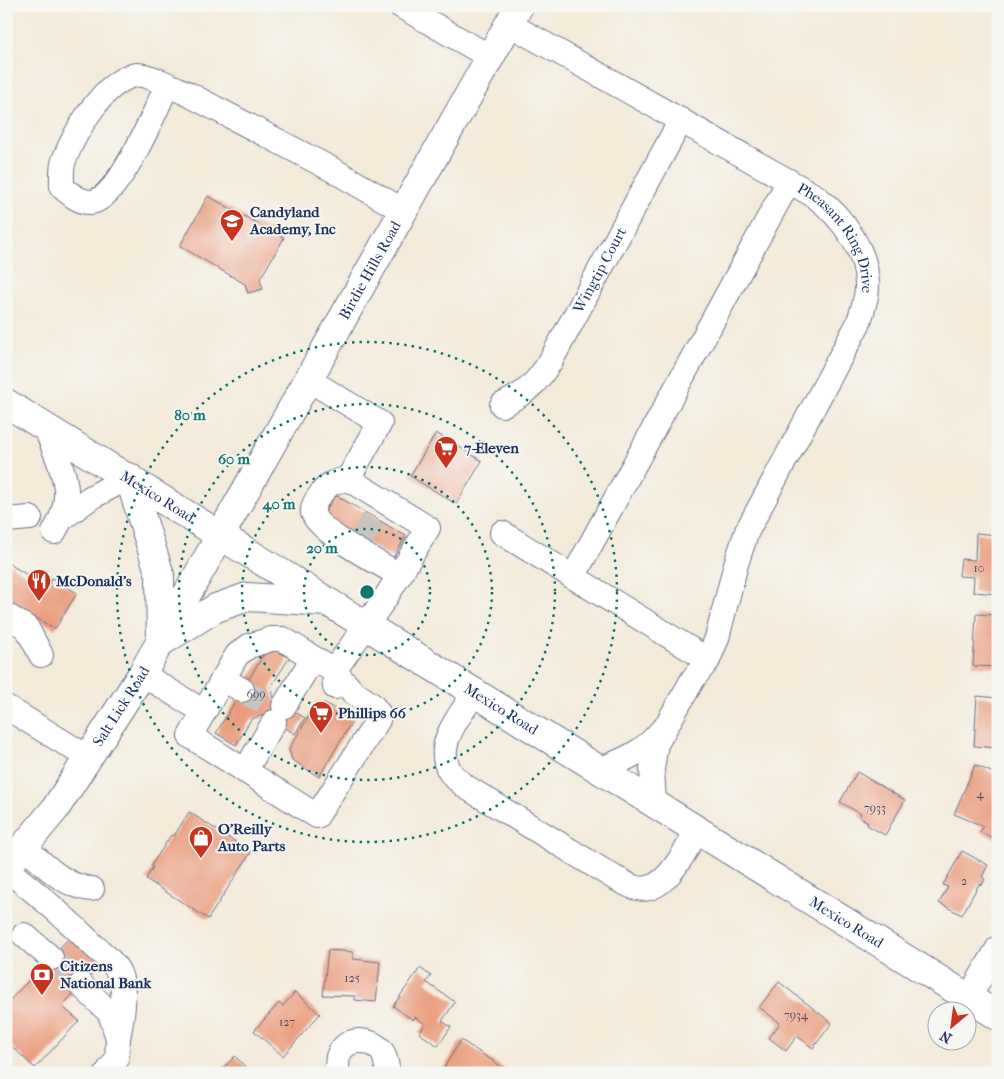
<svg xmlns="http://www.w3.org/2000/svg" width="1004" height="1079" font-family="'IM FELL French Canon',serif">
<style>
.building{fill:#ea9d7e}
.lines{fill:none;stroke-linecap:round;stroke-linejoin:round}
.minor-tunnel{stroke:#c8c5c0;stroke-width:24;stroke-dasharray:24 12;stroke-linecap:butt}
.minor-casing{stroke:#677089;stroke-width:26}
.major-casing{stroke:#677089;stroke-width:30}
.minor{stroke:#fff;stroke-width:24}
.major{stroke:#fff;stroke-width:28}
.ring{fill:none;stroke:#0f766e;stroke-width:2.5;stroke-dasharray:2.5 5}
.labels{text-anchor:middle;stroke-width:4;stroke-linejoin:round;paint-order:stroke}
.number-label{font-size:12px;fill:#4f4a66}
.poi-label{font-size:15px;font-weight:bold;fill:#1b2f5e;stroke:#f6f6f2;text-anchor:start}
.street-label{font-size:15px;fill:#1b2f5e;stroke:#f6f6f2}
.centre{fill:#0f766e;stroke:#f6f6f2;stroke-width:2.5}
.ring-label{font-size:15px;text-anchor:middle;font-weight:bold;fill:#0f766e;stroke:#f6f6f2;stroke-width:4;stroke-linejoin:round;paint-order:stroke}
</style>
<rect width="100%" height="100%" fill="#f6f6f2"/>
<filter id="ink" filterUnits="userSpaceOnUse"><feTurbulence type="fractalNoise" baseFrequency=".02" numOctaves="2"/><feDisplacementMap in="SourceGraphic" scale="10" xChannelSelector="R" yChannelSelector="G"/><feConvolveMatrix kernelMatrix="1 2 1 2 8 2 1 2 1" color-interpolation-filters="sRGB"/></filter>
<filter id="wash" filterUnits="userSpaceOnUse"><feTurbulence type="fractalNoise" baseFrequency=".0096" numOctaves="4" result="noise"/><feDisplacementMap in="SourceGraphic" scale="20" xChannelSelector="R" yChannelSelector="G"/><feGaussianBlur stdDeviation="1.12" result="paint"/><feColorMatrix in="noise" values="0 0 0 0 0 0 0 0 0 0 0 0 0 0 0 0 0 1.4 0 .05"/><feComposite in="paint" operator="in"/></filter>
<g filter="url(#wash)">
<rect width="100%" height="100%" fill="#f3ead9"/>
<g id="blocks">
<g class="building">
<path d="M 208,196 L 284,238 L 260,279 L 263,289 L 248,293 L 245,284 L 180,246 Z"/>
<path d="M 436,433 L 482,461 L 456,504 L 410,476 Z"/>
<path d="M 335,495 L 406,536 L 393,558 L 322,517 Z"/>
<path d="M 976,533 L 998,535 L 998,594 L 973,592 L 974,577 L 959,576 L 961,559 L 975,560 Z"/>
<path d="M 6,562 L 47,587 L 52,578 L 77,593 L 55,629 L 35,617 L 30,626 L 6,612 Z"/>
<path d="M 976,614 L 998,615 L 998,667 L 973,666 Z"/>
<path d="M 269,646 L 289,658 L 271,687 L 274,699 L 305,718 L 295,734 L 264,715 L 251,719 L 236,745 L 216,733 Z"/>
<path d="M 977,696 L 998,698 L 998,748 L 974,746 Z"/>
<path d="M 325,703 L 353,720 L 319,777 L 292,760 L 289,749 L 315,706 Z"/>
<path d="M 975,765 L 998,775 L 998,840 L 980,832 L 983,826 L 954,814 Z"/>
<path d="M 857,772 L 905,800 L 885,835 L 867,825 L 868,822 L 859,817 L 861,814 L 840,802 Z"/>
<path d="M 189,812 L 251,852 L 208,919 L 146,879 L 153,867 L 151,866 L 171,835 L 174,836 Z"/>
<path d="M 962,851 L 988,865 L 982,877 L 985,879 L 982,885 L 979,884 L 962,915 L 939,903 L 948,887 L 943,885 Z"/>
<path d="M 73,934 L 102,962 L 62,1006 L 79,1021 L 35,1068 L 6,1041 L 6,1004 Z"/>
<path d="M 328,950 L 353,952 L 353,959 L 380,962 L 376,1002 L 355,1000 L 355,996 L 323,995 Z"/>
<path d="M 420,968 L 431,976 L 426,982 L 455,1002 L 442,1021 L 451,1027 L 438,1046 L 419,1033 L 425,1024 L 415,1017 L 413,1020 L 393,1006 Z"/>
<path d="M 779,982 L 832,1023 L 813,1048 L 797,1036 L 786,1051 L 769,1038 L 780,1023 L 759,1007 Z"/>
<path d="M 295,992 L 320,1014 L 283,1056 L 254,1031 L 279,1003 L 283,1006 Z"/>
<path d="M 461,1040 L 505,1069 L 502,1073 L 445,1073 L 442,1071 Z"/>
<path d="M 235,1056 L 251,1073 L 218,1073 Z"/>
</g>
</g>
</g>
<g filter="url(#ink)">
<use href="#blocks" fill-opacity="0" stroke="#677089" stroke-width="1"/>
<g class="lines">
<g class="minor-tunnel">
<path d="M 361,540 L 374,518"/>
<path d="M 242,690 L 280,712"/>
<path d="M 51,958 L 81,985"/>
</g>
<defs>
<g id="minor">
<path d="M 401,6 L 490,57"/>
<path id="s1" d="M 509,24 L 815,196 C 842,217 868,251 867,287 C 867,299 862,312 858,324 L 747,531 L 736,564 L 717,638 L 708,660 L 693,679 L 656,744 L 652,769 L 654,802"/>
<path d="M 167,85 C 156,110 119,198 92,202 C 80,203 70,194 62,187 C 62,179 61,168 64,160 C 75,132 104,80 136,75 C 146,73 179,90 190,95 L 333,170 L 404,211"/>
<path d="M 309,380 L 380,423 L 348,479 L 428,528 L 386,597 L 334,671 L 335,687"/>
<path id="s2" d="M 502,405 C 526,393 535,385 550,362 L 681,120"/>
<path d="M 45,426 C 60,467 79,491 54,532"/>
<path d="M 348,479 C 334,481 328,484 320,495 C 316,500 312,506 313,513 C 317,531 382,565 400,575"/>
<path d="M 64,517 L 90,498 L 129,477"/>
<path d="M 6,520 L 30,518"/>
<path d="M 502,533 L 708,660"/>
<path d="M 573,577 L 789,181"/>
<path d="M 6,615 L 27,628 L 41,655"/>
<path d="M 271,639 L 283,639 L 334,671 L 353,692 L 372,705 L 379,714 L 378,720 L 317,816 L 190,736 L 237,655 L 249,646 Z"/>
<path d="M 142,674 L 204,712"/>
<path d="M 223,679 L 242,690"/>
<path d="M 476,691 C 462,713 434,743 449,770 C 452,777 461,782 466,787 L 615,878 C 622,881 630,887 637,888 C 665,895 686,849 698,829"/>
<path d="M 284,706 L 313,658"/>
<path d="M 6,707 L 89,758"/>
<path d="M 601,769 C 624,760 644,752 660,732"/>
<path d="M 245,771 L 274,722"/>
<path d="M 24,847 C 44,864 64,887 92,889"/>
<path d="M 6,869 C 37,893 65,917 93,945 C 102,953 114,962 119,973 C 127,993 122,1018 118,1038"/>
<path d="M 24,935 L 51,958"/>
<path d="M 81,985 L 110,1013 L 118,1038 L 117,1059 L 107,1073"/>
<path d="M 969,997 L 998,948"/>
<path d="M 337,1073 C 337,1068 337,1062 338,1057 C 344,1037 368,1037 381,1050 C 385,1055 387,1066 388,1073"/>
</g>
<g id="major">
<path id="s3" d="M 6,403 L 998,1016"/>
<path d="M 129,477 L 160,575 L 161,641"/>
<path d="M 164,640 L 216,608 L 247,597 L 327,602"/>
<path id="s4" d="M 6,868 L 55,809 L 142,674 L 519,6"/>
</g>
</defs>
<use href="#minor" class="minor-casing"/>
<use href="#major" class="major-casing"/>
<use href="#minor" class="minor"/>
<use href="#major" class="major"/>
</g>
</g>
<g class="ring">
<circle cx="367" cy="592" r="63"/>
<circle cx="367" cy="592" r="125"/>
<circle cx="367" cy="592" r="188"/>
<circle cx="367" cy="592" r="250"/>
</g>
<defs>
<symbol id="school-pin" viewBox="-11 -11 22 30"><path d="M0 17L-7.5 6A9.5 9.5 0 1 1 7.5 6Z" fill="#c8321e" stroke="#f6f6f2"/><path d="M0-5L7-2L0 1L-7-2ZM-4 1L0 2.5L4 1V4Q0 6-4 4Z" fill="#fff"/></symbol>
<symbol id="supermarket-pin" viewBox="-11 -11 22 30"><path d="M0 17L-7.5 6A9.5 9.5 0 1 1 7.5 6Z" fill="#c8321e" stroke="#f6f6f2"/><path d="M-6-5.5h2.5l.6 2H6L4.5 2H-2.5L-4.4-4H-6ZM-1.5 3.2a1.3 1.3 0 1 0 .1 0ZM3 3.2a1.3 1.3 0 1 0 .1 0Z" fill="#fff"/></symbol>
<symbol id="restaurant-pin" viewBox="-11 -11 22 30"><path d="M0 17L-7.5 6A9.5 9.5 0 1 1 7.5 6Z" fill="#c8321e" stroke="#f6f6f2"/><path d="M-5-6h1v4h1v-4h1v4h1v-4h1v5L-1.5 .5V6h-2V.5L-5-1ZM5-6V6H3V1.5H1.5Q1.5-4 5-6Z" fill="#fff"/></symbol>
<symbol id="shop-pin" viewBox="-11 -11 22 30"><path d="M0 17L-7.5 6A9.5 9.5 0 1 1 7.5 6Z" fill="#c8321e" stroke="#f6f6f2"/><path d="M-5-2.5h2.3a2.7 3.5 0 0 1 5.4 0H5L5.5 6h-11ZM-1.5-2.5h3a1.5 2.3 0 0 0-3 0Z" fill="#fff"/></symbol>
<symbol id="bank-pin" viewBox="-11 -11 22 30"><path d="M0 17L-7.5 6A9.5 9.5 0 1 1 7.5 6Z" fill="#c8321e" stroke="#f6f6f2"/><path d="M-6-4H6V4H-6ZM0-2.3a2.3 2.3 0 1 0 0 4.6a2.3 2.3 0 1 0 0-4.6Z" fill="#fff"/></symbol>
</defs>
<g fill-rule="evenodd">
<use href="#school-pin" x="218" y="207" width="28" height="38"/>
<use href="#supermarket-pin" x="432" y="434" width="28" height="38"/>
<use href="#restaurant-pin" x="25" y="567" width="28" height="38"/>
<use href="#supermarket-pin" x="307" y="699" width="28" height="38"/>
<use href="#shop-pin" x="187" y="824" width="28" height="38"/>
<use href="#bank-pin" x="28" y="961" width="28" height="38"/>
</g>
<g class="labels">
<g class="number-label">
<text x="979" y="572">10</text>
<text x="256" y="698">699</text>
<text x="980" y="798">4</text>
<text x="875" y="812">7933</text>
<text x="964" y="885">2</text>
<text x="352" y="982">125</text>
<text x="796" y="1019">7934</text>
<text x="287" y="1026">127</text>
</g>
<g class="poi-label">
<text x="250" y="217">Candyland<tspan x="250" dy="17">Academy, Inc</tspan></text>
<text x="464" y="453">7-Eleven</text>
<text x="56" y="586">McDonald's</text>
<text x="338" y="718">Phillips 66</text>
<text x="218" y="834">O'Reilly<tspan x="218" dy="17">Auto Parts</tspan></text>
<text x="60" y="971">Citizens<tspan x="60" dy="17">National Bank</tspan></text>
</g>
<g class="street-label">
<text dy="5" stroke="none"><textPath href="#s1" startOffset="399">Pheasant Ring Drive</textPath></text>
<text dy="5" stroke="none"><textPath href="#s2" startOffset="170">Wingtip Court</textPath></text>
<text dy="5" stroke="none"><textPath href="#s4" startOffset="701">Birdie Hills Road</textPath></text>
<text dy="5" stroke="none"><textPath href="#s3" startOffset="178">Mexico Road</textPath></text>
<text dy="5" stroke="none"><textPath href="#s4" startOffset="199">Salt Lick Road</textPath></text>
<text dy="5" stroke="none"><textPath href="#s3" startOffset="582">Mexico Road</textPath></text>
<text dy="5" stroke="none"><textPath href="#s3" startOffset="988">Mexico Road</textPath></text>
</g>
</g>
<circle cx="367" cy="592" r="8" class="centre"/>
<g class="ring-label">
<text x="190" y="420">80 m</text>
<text x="234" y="464">60 m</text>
<text x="279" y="509">40 m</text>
<text x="322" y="553">20 m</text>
</g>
<rect width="1004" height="1079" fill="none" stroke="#f6f6f2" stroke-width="25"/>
<g transform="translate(952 1026) rotate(209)"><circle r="24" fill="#f6f6f2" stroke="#9ea6b7"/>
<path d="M0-4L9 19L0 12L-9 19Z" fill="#c8321e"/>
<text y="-8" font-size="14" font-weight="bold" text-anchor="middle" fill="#1b2f5e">N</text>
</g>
</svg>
